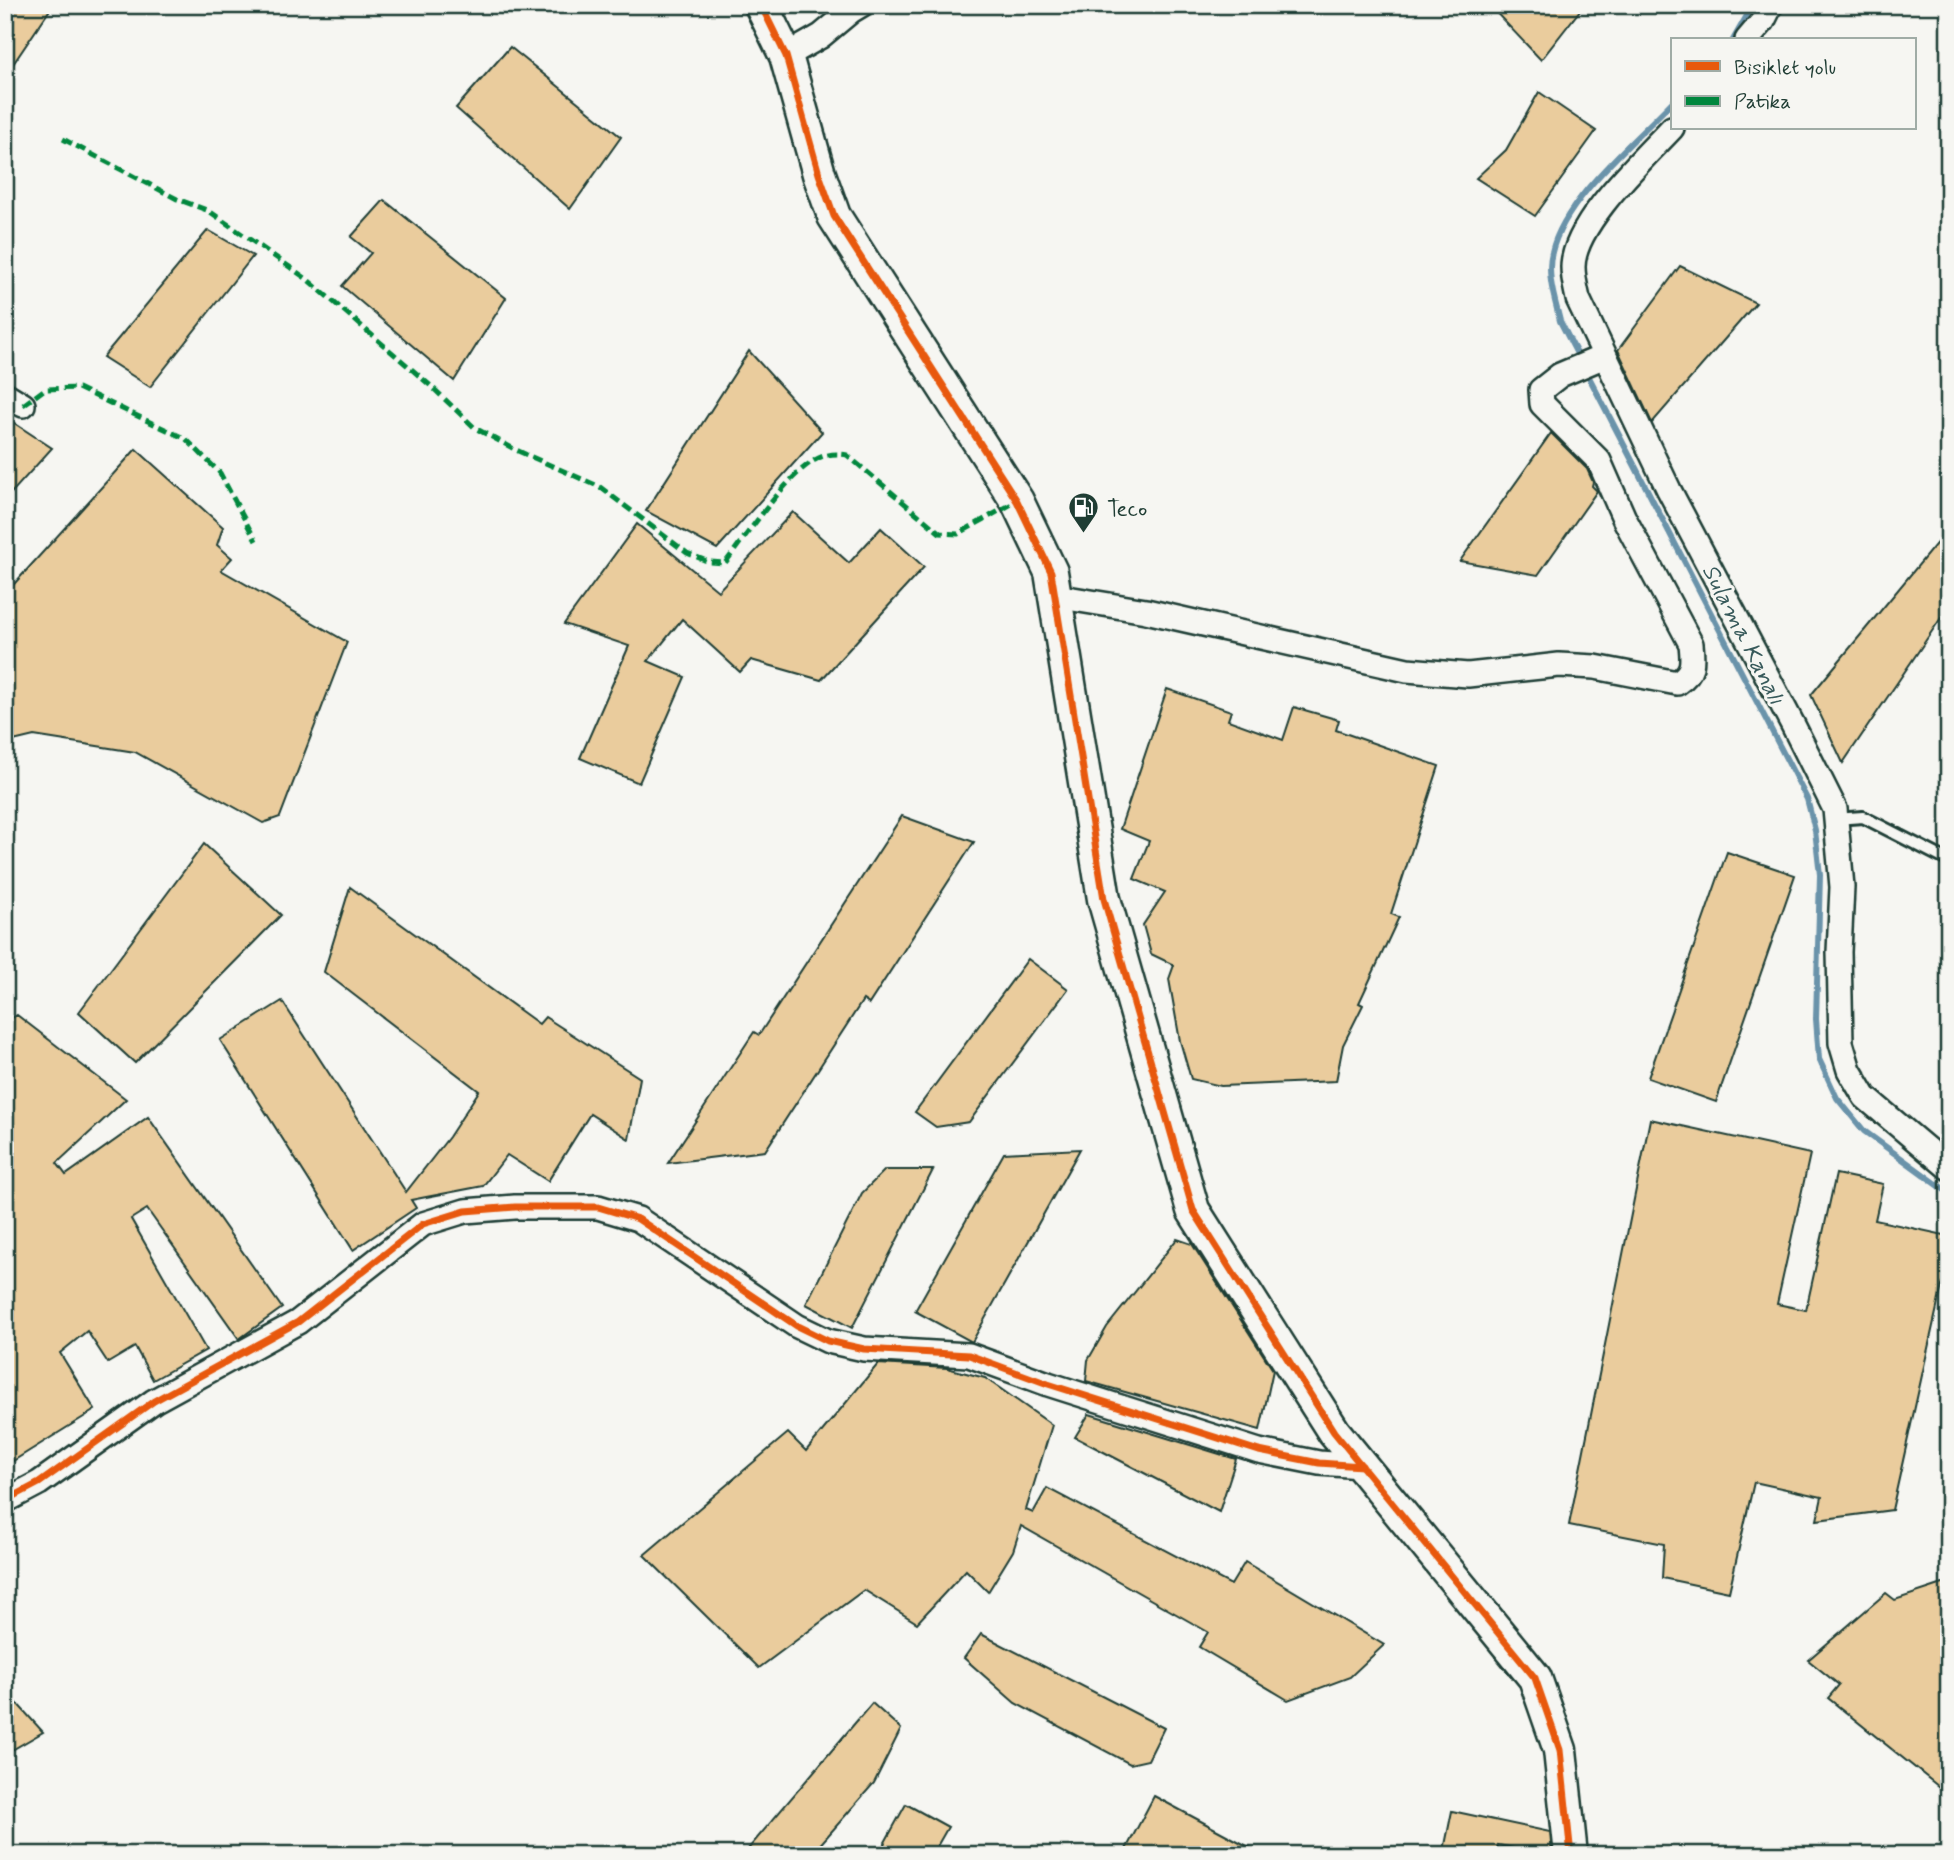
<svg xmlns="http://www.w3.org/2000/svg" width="1954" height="1860" font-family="Mynerve,sans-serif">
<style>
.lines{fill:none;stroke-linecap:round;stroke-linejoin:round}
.stream{stroke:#6b93aa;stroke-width:6}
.building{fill:#eacc9d;stroke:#1f3d34;stroke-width:2}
.lane-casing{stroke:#1f3d34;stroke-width:16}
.street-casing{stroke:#1f3d34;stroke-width:28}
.secondary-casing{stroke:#1f3d34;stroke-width:37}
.lane{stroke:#f6f6f2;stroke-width:10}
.street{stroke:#f6f6f2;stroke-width:23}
.secondary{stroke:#f6f6f2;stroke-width:32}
.quiet{stroke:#00873e;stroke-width:5;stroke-dasharray:10 5;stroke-linecap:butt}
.cycleway-casing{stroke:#f6f6f2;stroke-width:11}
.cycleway{stroke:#e8590c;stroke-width:7}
.labels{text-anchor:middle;stroke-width:6;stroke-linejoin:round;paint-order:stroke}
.poi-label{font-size:23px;fill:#1f3d34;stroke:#f6f6f2;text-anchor:start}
.water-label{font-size:24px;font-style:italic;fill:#385a5b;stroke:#f6f6f2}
</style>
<rect width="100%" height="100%" fill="#f6f6f2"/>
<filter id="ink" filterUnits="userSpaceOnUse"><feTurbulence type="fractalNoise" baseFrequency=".0143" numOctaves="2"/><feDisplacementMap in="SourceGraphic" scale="14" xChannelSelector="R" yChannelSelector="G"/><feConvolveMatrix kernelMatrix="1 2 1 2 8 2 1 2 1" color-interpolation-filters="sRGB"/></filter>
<g filter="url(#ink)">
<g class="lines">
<g class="stream">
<path d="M 1733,40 L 1753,5"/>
<path d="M 1672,102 C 1635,141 1564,199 1552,252 C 1546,274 1555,300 1560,321 L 1807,799 L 1815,830 L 1820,875 L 1816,1019 L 1819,1059 L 1837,1098 L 1864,1131 L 1949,1193"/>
</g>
</g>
<g class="building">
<path d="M 5,5 L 53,5 L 5,76 Z"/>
<path d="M 1489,5 L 1584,5 L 1541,60 Z"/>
<path d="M 510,47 L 621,137 L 570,209 L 456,108 Z"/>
<path d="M 1539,92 L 1596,131 L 1535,216 L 1476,178 L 1506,150 Z"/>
<path d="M 384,200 L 506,298 L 454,381 L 342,286 L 371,253 L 351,237 Z"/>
<path d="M 208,230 L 253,256 L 150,387 L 103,357 Z"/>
<path d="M 1680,266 L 1756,303 L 1652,423 L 1618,350 Z"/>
<path d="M 749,351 L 822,432 L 717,549 L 646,511 Z"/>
<path d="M 5,417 L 52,448 L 5,500 Z"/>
<path d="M 1551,433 L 1587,469 L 1593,482 L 1592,486 L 1597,491 L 1538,575 L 1460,561 Z"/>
<path d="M 136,449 L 223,527 L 217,545 L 232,558 L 221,570 L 347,642 L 280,817 L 263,823 L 135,752 L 34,736 L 5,743 L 5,594 Z"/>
<path d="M 793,512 L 849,563 L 881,528 L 924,567 L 821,680 L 751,660 L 740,672 L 682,619 L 648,661 L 685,677 L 639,783 L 580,758 L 629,646 L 564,624 L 637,524 L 718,591 Z"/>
<path d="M 1949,528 L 1949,606 L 1843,763 L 1811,695 Z"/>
<path d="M 1167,689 L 1231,711 L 1228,720 L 1283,740 L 1294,707 L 1339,720 L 1336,730 L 1439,766 L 1391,914 L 1399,917 L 1359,1003 L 1363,1005 L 1343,1045 L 1336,1081 L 1221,1086 L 1191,1079 L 1180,1041 L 1169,979 L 1174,965 L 1151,954 L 1143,925 L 1165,892 L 1134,879 L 1149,841 L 1120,829 Z"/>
<path d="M 902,816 L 974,842 L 869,1004 L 863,1000 L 765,1151 L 668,1163 L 754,1032 L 759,1035 Z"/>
<path d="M 204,844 L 281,915 L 135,1063 L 79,1012 Z"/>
<path d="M 1727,852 L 1795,875 L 1716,1102 L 1648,1078 Z"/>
<path d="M 350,887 L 539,1024 L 545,1017 L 640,1078 L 629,1139 L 590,1114 L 548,1181 L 507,1155 L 483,1186 L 411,1200 L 416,1208 L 353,1250 L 220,1040 L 282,1001 L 406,1192 L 449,1137 L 479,1091 L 324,972 Z"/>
<path d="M 1028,959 L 1068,989 L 969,1122 L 936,1127 L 915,1112 Z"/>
<path d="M 17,1015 L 126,1099 L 57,1163 L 66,1175 L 148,1117 L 282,1308 L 239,1339 L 147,1209 L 131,1219 L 206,1350 L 153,1380 L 135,1347 L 108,1363 L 87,1331 L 60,1353 L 95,1410 L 5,1466 L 5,1022 Z"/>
<path d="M 1650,1119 L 1810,1154 L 1777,1304 L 1806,1310 L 1836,1174 L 1883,1184 L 1875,1220 L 1949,1236 L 1949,1254 L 1892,1510 L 1817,1520 L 1822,1497 L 1754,1482 L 1729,1592 L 1662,1578 L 1664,1544 L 1569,1525 Z"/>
<path d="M 1080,1149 L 972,1342 L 915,1311 L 1004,1153 Z"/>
<path d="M 885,1170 L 933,1170 L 852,1328 L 806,1304 L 862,1193 Z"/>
<path d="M 1177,1239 L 1192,1244 L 1273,1370 L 1260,1430 L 1086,1381 L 1088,1360 L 1107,1327 Z"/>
<path d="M 878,1364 L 947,1368 L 985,1378 L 1052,1425 L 1026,1510 L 1033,1513 L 1047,1488 L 1231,1585 L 1245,1562 L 1384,1645 L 1350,1677 L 1288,1700 L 1199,1647 L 1208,1632 L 1021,1526 L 1013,1551 L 988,1592 L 966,1570 L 917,1623 L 864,1590 L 759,1668 L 644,1555 L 788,1433 L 806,1451 Z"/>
<path d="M 1089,1414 L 1236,1459 L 1219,1512 L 1075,1437 Z"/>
<path d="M 1949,1582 L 1949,1795 L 1828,1698 L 1839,1685 L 1808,1660 L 1886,1593 L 1895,1600 Z"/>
<path d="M 981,1634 L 1164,1728 L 1148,1760 L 1130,1764 L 1015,1703 L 964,1658 Z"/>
<path d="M 5,1690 L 43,1732 L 5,1754 Z"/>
<path d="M 872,1703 L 901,1729 L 874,1783 L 811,1855 L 743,1855 Z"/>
<path d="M 1154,1796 L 1264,1855 L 1123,1855 Z"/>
<path d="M 906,1804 L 948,1827 L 932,1855 L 878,1855 Z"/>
<path d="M 1452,1811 L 1550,1832 L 1552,1855 L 1498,1845 L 1496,1855 L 1443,1855 Z"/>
</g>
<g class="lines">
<defs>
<path id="lane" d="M 1835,819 L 1863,817 L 1949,861"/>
<g id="street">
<path d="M 1747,40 L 1763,21 L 1771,5"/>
<path d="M 786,56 L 821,36 L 851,11 L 861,5"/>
<path d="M 1672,128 C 1644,158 1573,224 1573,267 C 1573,278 1576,289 1578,299 L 1669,490 L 1793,725 L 1835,809 L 1842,887 L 1839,952 L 1841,1043 L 1849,1070 L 1865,1097 L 1949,1168"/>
<path d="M 5,394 L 23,405"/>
<path d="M 1055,596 L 1146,611 L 1407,670 L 1468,675 L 1559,665 L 1595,667 L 1677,683 C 1694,672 1693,663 1691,644 L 1624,518 L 1599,461 L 1542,404 L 1541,390 L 1560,375 L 1605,356"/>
<path d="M 5,1501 L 39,1483 L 154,1401 L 298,1322 L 423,1224 L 465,1211 L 515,1207 L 598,1207 L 638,1219 L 797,1326 L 828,1341 L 864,1349 L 969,1355 L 1048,1384 L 1259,1451 L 1319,1463 L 1362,1466"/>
</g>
<path id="secondary" d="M 761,5 L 786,56 L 819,174 L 834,216 L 1017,501 L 1051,572 L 1104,899 L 1193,1210 L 1334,1432 L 1535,1678 L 1560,1750 L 1571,1855"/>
</defs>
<use href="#lane" class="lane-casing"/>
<use href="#street" class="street-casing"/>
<use href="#secondary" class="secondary-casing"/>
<use href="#lane" class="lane"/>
<use href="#street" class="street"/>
<use href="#secondary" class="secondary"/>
<g class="quiet">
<path d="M 63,139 L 177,199 L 209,211 L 307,279 L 431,386 L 475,428 L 516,450 L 600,487 L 687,553 L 709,562 L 725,563 C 746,536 787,475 815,460 C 825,454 836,453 847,455 L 940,533 L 958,534 L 1017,501"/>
<path d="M 23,405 L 45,389 L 78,388 L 186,439 L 220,473 L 256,541"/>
</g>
<defs>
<g id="cycleway">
<path d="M 761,5 L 786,56 L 819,174 L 834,216 L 1017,501 L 1051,572 L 1104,899 L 1193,1210 L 1334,1432 L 1535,1678 L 1560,1750 L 1571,1855"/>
<path d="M 5,1501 L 39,1483 L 154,1401 L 298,1322 L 423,1224 L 465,1211 L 515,1207 L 598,1207 L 638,1219 L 797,1326 L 828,1341 L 864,1349 L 969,1355 L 1048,1384 L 1259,1451 L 1319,1463 L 1362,1466"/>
</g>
</defs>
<use href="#cycleway" class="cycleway-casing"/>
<use href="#cycleway" class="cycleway"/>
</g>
</g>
<defs>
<symbol id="fuel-pin" viewBox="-11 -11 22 30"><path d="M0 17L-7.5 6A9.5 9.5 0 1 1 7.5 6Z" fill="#1f3d34" stroke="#f6f6f2"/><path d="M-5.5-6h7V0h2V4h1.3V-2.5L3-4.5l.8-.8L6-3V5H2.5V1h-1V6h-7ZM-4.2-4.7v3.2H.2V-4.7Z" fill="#fff"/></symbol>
</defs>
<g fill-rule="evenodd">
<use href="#fuel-pin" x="1066" y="490" width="35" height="47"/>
</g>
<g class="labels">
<g class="poi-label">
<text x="1107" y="516">Teco</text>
</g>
<g class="water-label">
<text transform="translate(1744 634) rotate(63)" y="8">Sulama Kanalı</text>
</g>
</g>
<rect width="1954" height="1860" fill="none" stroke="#f6f6f2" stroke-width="28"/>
<rect x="14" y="14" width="1926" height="1832" fill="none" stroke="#1f3d34" stroke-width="2.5" filter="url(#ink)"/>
<rect x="1671" y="38" width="245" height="91" fill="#f6f6f2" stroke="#a0aca6" stroke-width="2"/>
<rect x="1685" y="61" width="35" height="10" fill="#e8590c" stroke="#a0aca6" stroke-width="2"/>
<text x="1734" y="74" font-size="21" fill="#1f3d34">Bisiklet yolu</text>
<rect x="1685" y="96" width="35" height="10" fill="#00873e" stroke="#a0aca6" stroke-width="2"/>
<text x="1734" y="108" font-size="21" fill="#1f3d34">Patika</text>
</svg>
